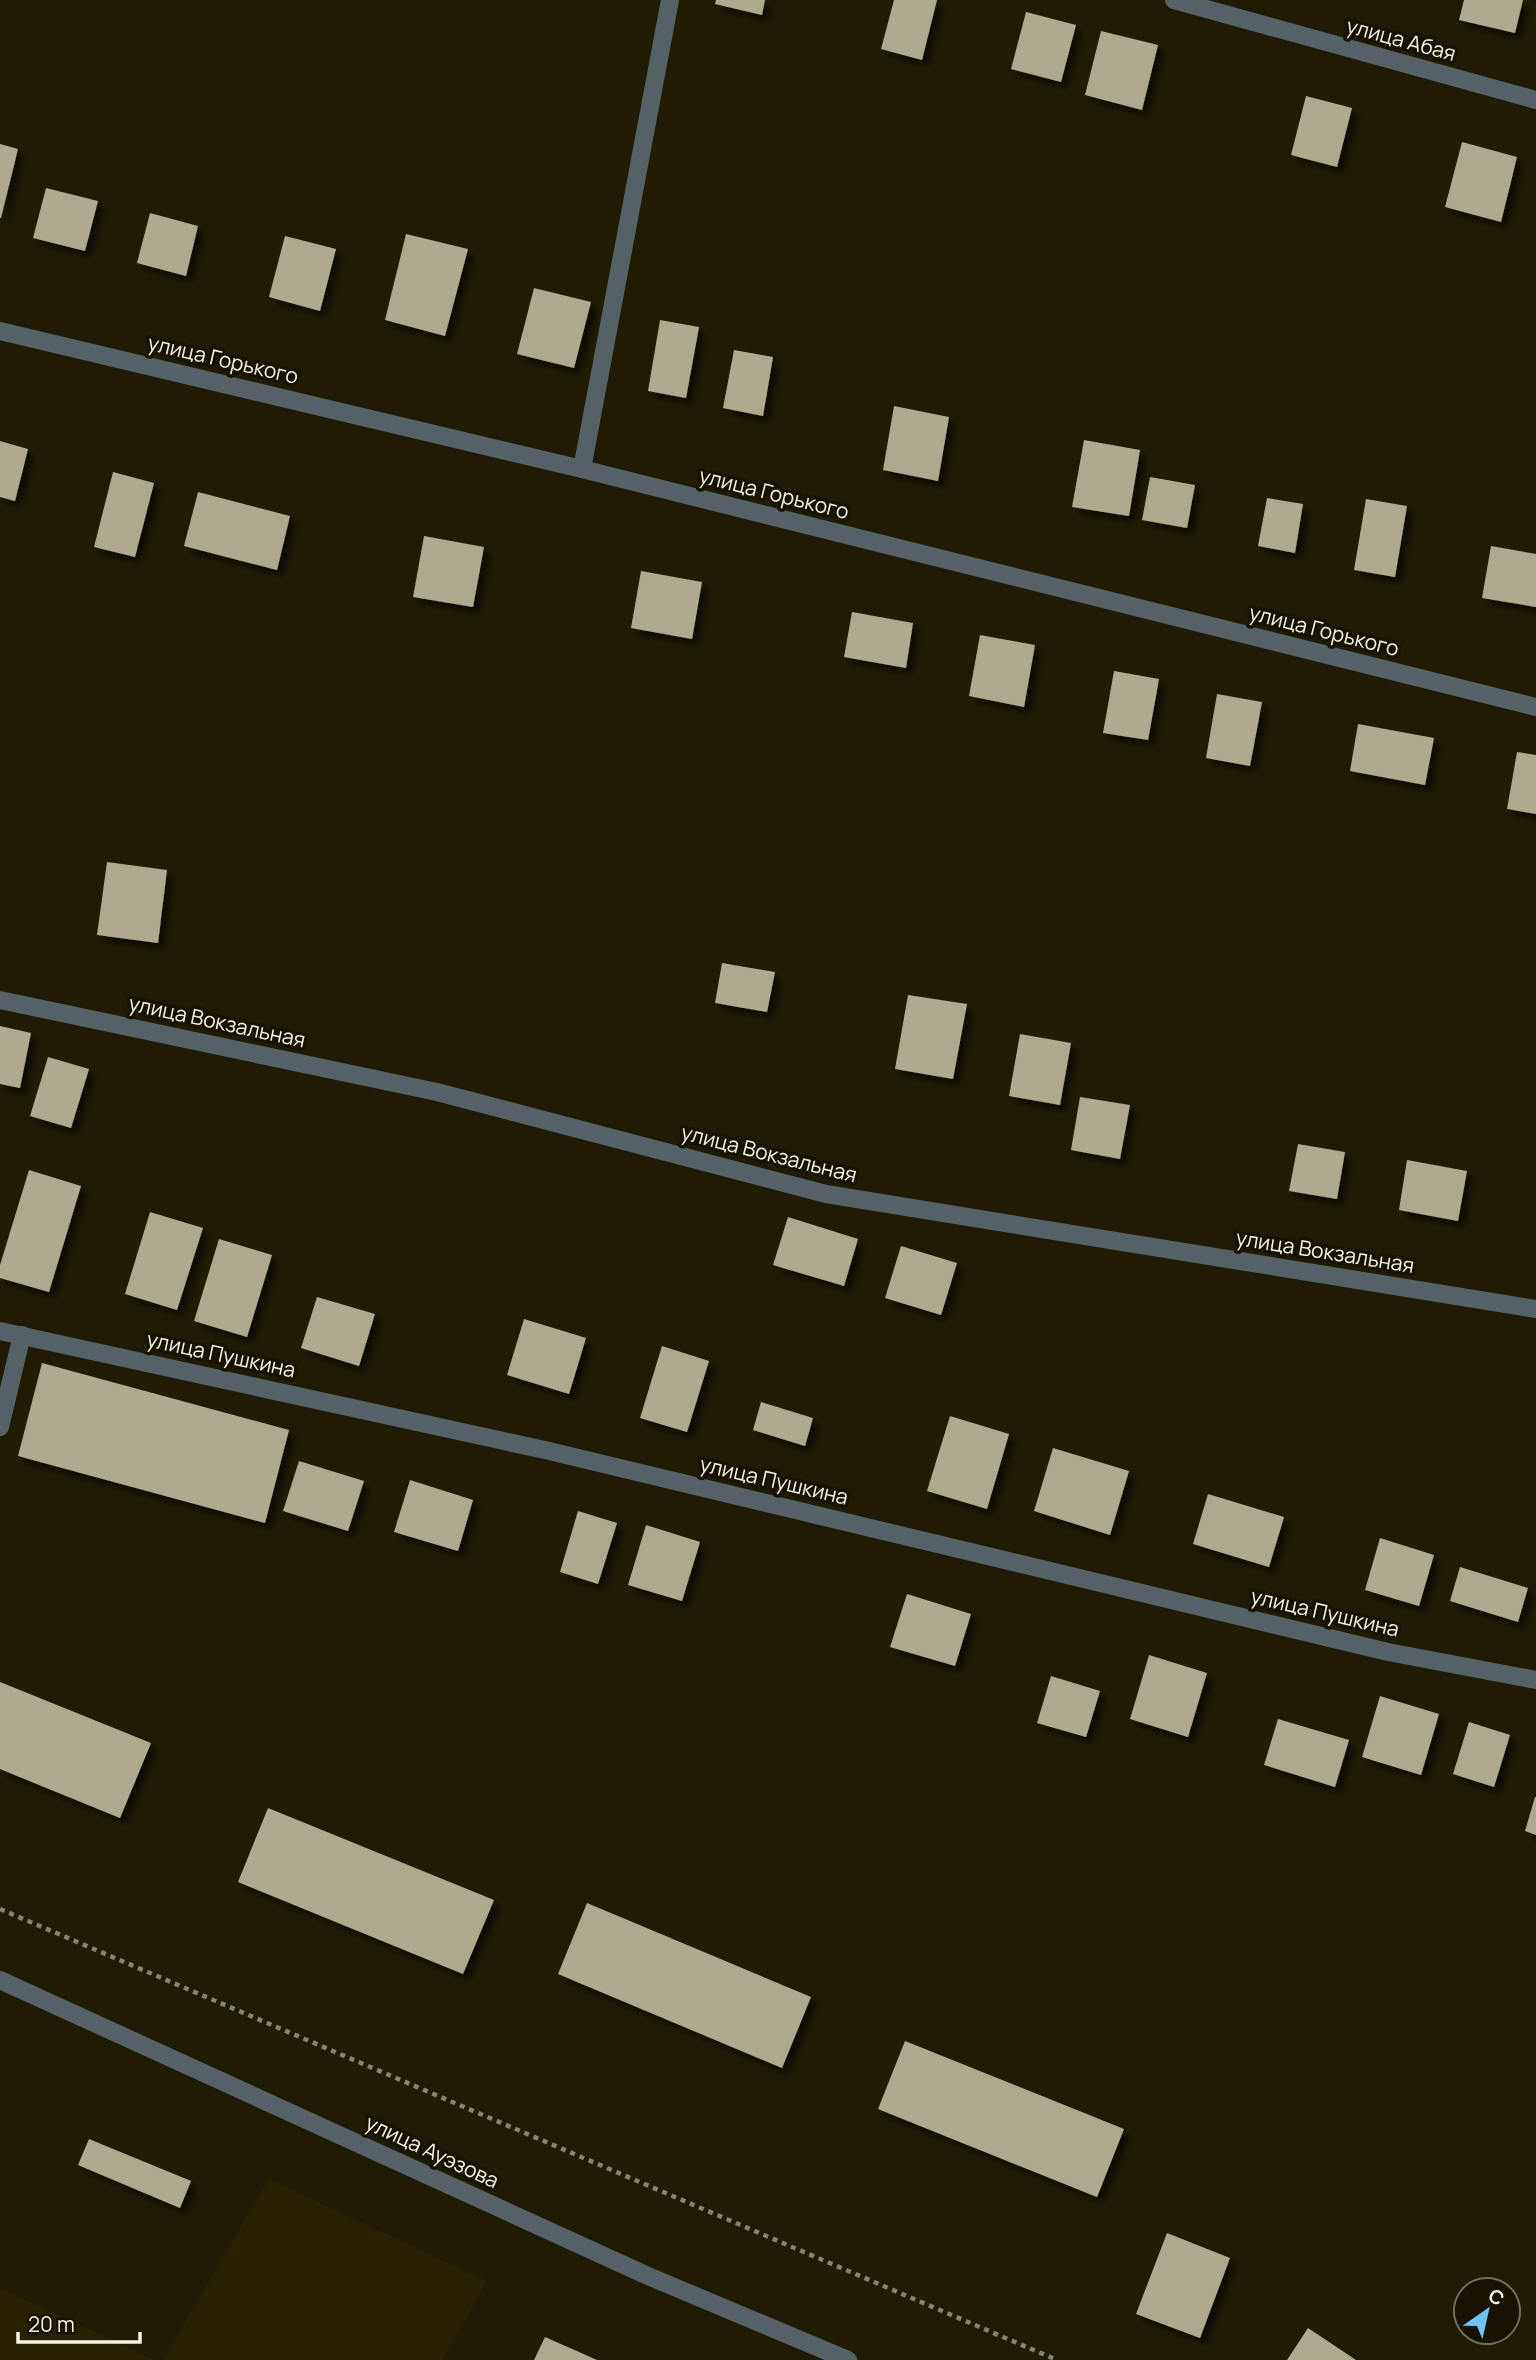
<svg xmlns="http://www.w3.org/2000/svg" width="1536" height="2360" font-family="Manrope,sans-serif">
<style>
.built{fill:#282202}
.building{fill:#aeaa8e;filter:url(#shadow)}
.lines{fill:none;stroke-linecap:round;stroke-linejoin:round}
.path{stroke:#868370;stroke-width:4.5;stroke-dasharray:5 5;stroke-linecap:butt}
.minor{stroke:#556067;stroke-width:18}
.labels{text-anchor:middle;stroke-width:7;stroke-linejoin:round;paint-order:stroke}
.street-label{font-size:21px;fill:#f5f3e4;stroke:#171300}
</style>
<defs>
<filter id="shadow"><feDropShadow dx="6" dy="6" stdDeviation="3.5" flood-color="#0009"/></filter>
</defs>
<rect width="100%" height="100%" fill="#201c04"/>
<g class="built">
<path d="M 269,2179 L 487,2281 L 443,2360 L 163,2360 Z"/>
<path d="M 0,2288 L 155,2360 L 0,2360 Z"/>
</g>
<g class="building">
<path d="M 716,0 L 765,0 L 762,15 L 715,4 Z"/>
<path d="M 894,0 L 937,0 L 922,60 L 881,49 Z"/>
<path d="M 1464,0 L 1523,0 L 1515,33 L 1459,20 Z"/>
<path d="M 1026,12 L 1076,25 L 1061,82 L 1011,69 Z"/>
<path d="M 1101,31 L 1158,45 L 1142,110 L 1085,95 Z"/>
<path d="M 1306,96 L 1352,108 L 1337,167 L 1291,155 Z"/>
<path d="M 1462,142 L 1517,157 L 1501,222 L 1445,207 Z"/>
<path d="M 0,144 L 18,149 L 1,218 L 0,218 Z"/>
<path d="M 46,188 L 98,201 L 85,251 L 33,238 Z"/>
<path d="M 150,213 L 198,226 L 186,276 L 137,263 Z"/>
<path d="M 406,234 L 468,249 L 445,336 L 385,320 Z"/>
<path d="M 285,236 L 336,249 L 320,311 L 269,297 Z"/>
<path d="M 534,288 L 591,302 L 574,368 L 517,354 Z"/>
<path d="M 660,320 L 699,327 L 686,398 L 648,391 Z"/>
<path d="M 734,350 L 773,357 L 763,416 L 723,408 Z"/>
<path d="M 894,406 L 949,417 L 938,481 L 883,470 Z"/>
<path d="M 1084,440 L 1140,450 L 1129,516 L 1072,507 Z"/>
<path d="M 0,441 L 28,449 L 15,501 L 0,497 Z"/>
<path d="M 113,472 L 154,483 L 135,557 L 94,547 Z"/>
<path d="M 1150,477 L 1195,485 L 1187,528 L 1142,520 Z"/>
<path d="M 198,492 L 290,516 L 277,570 L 184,546 Z"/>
<path d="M 1267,498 L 1303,504 L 1295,553 L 1258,546 Z"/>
<path d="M 1366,499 L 1407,506 L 1395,577 L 1354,570 Z"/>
<path d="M 424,536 L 484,547 L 473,607 L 413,597 Z"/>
<path d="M 1491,546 L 1536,554 L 1536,607 L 1482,598 Z"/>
<path d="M 641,571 L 702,582 L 692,639 L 631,628 Z"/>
<path d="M 852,612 L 913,623 L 906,668 L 844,657 Z"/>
<path d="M 980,635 L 1035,645 L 1024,707 L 969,696 Z"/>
<path d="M 1114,671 L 1159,679 L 1148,740 L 1103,733 Z"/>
<path d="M 1217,694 L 1262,702 L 1250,766 L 1206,758 Z"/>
<path d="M 1358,724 L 1434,738 L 1425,785 L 1350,771 Z"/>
<path d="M 1517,752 L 1536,755 L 1536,814 L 1507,809 Z"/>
<path d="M 107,862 L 167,870 L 158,943 L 97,935 Z"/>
<path d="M 722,963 L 775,972 L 767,1012 L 715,1003 Z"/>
<path d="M 908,995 L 967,1004 L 953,1079 L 895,1069 Z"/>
<path d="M 0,1026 L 31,1033 L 20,1088 L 0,1084 Z"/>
<path d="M 1020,1034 L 1071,1043 L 1060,1105 L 1009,1096 Z"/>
<path d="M 48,1057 L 89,1069 L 71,1128 L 30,1116 Z"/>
<path d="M 1080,1097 L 1130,1105 L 1120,1159 L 1071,1150 Z"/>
<path d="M 1298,1144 L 1345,1152 L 1337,1199 L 1289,1191 Z"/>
<path d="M 1407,1160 L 1467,1171 L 1458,1221 L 1399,1210 Z"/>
<path d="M 29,1170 L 81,1186 L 49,1292 L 0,1278 L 0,1265 Z"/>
<path d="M 150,1212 L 203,1228 L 177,1310 L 125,1294 Z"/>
<path d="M 788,1217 L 858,1239 L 844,1286 L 773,1265 Z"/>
<path d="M 219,1239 L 272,1255 L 247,1337 L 194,1321 Z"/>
<path d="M 901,1246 L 957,1263 L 941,1315 L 885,1298 Z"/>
<path d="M 317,1297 L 375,1314 L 359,1366 L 301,1348 Z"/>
<path d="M 524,1319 L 586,1338 L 569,1394 L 507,1375 Z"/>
<path d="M 662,1346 L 709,1361 L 687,1432 L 640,1418 Z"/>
<path d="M 42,1363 L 289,1430 L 265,1523 L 18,1456 Z"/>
<path d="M 761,1402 L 813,1418 L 805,1446 L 753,1430 Z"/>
<path d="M 950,1416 L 1009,1434 L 987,1509 L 927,1491 Z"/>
<path d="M 1053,1448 L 1129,1471 L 1110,1535 L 1034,1511 Z"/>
<path d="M 299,1461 L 364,1481 L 348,1531 L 283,1511 Z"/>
<path d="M 410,1480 L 473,1500 L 458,1551 L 394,1532 Z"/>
<path d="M 1208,1494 L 1284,1517 L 1269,1567 L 1193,1544 Z"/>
<path d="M 578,1511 L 617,1523 L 598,1584 L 560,1572 Z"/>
<path d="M 646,1525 L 700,1542 L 682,1601 L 628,1585 Z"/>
<path d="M 1380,1538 L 1434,1555 L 1419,1606 L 1365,1590 Z"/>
<path d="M 1460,1567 L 1528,1588 L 1518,1622 L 1450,1601 Z"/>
<path d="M 907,1594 L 971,1614 L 955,1666 L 890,1647 Z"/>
<path d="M 1149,1655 L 1207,1673 L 1188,1737 L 1130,1719 Z"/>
<path d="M 1051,1676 L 1100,1691 L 1086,1737 L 1037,1723 Z"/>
<path d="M 0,1682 L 151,1743 L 120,1818 L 0,1769 Z"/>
<path d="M 1380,1696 L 1439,1714 L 1421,1775 L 1362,1757 Z"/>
<path d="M 1278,1719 L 1349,1740 L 1335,1787 L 1264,1765 Z"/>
<path d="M 1469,1722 L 1510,1735 L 1494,1787 L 1453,1774 Z"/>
<path d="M 1535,1797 L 1536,1797 L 1536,1835 L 1525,1831 Z"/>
<path d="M 268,1808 L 494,1900 L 463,1974 L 238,1882 Z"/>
<path d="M 587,1903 L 811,1997 L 782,2068 L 558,1974 Z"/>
<path d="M 905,2041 L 1124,2129 L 1097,2197 L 878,2109 Z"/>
<path d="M 89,2139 L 191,2181 L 180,2208 L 78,2165 Z"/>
<path d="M 1167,2233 L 1230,2258 L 1200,2338 L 1136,2314 Z"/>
<path d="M 1308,2328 L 1356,2360 L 1287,2360 Z"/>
<path d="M 545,2337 L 597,2360 L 534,2360 Z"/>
</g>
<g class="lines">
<path class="path" d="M 0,1909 L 1057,2360"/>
<g class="minor">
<path d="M 1174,0 L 1536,100"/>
<path d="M 0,331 L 582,469 L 1536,707"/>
<path d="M 582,469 L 670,0"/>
<path d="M 0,1000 L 437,1092 L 826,1194 L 1536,1309"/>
<path d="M 0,1331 L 545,1450 L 1388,1652 L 1536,1680"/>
<path d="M 0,1427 L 22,1335"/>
<path d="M 0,1980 L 648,2276 L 848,2360"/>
</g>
</g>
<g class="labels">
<g class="street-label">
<text transform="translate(1401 40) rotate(15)" y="7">улица Абая</text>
<text transform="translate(223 360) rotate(13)" y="7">улица Горького</text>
<text transform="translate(774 494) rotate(14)" y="7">улица Горького</text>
<text transform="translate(1324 631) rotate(14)" y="7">улица Горького</text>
<text transform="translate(217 1022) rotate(12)" y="7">улица Вокзальная</text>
<text transform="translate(769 1154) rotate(14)" y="7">улица Вокзальная</text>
<text transform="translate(1325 1252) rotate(9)" y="7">улица Вокзальная</text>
<text transform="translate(221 1355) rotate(12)" y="7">улица Пушкина</text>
<text transform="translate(774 1481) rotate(13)" y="7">улица Пушкина</text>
<text transform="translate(1325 1613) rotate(13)" y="7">улица Пушкина</text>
<text transform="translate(432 2152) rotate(25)" y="7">улица Ауэзова</text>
</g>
</g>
<g transform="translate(1487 2311) rotate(34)"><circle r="33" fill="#171300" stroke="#706d5b" stroke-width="2"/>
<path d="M0-5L12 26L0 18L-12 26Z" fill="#72c1f5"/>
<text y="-10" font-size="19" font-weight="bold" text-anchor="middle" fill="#f5f3e4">С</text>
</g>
<path d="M18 2332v10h122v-10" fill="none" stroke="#f5f3e4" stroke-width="3.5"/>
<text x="28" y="2332" font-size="21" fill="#f5f3e4" stroke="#171300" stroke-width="5" paint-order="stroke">20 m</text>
</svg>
